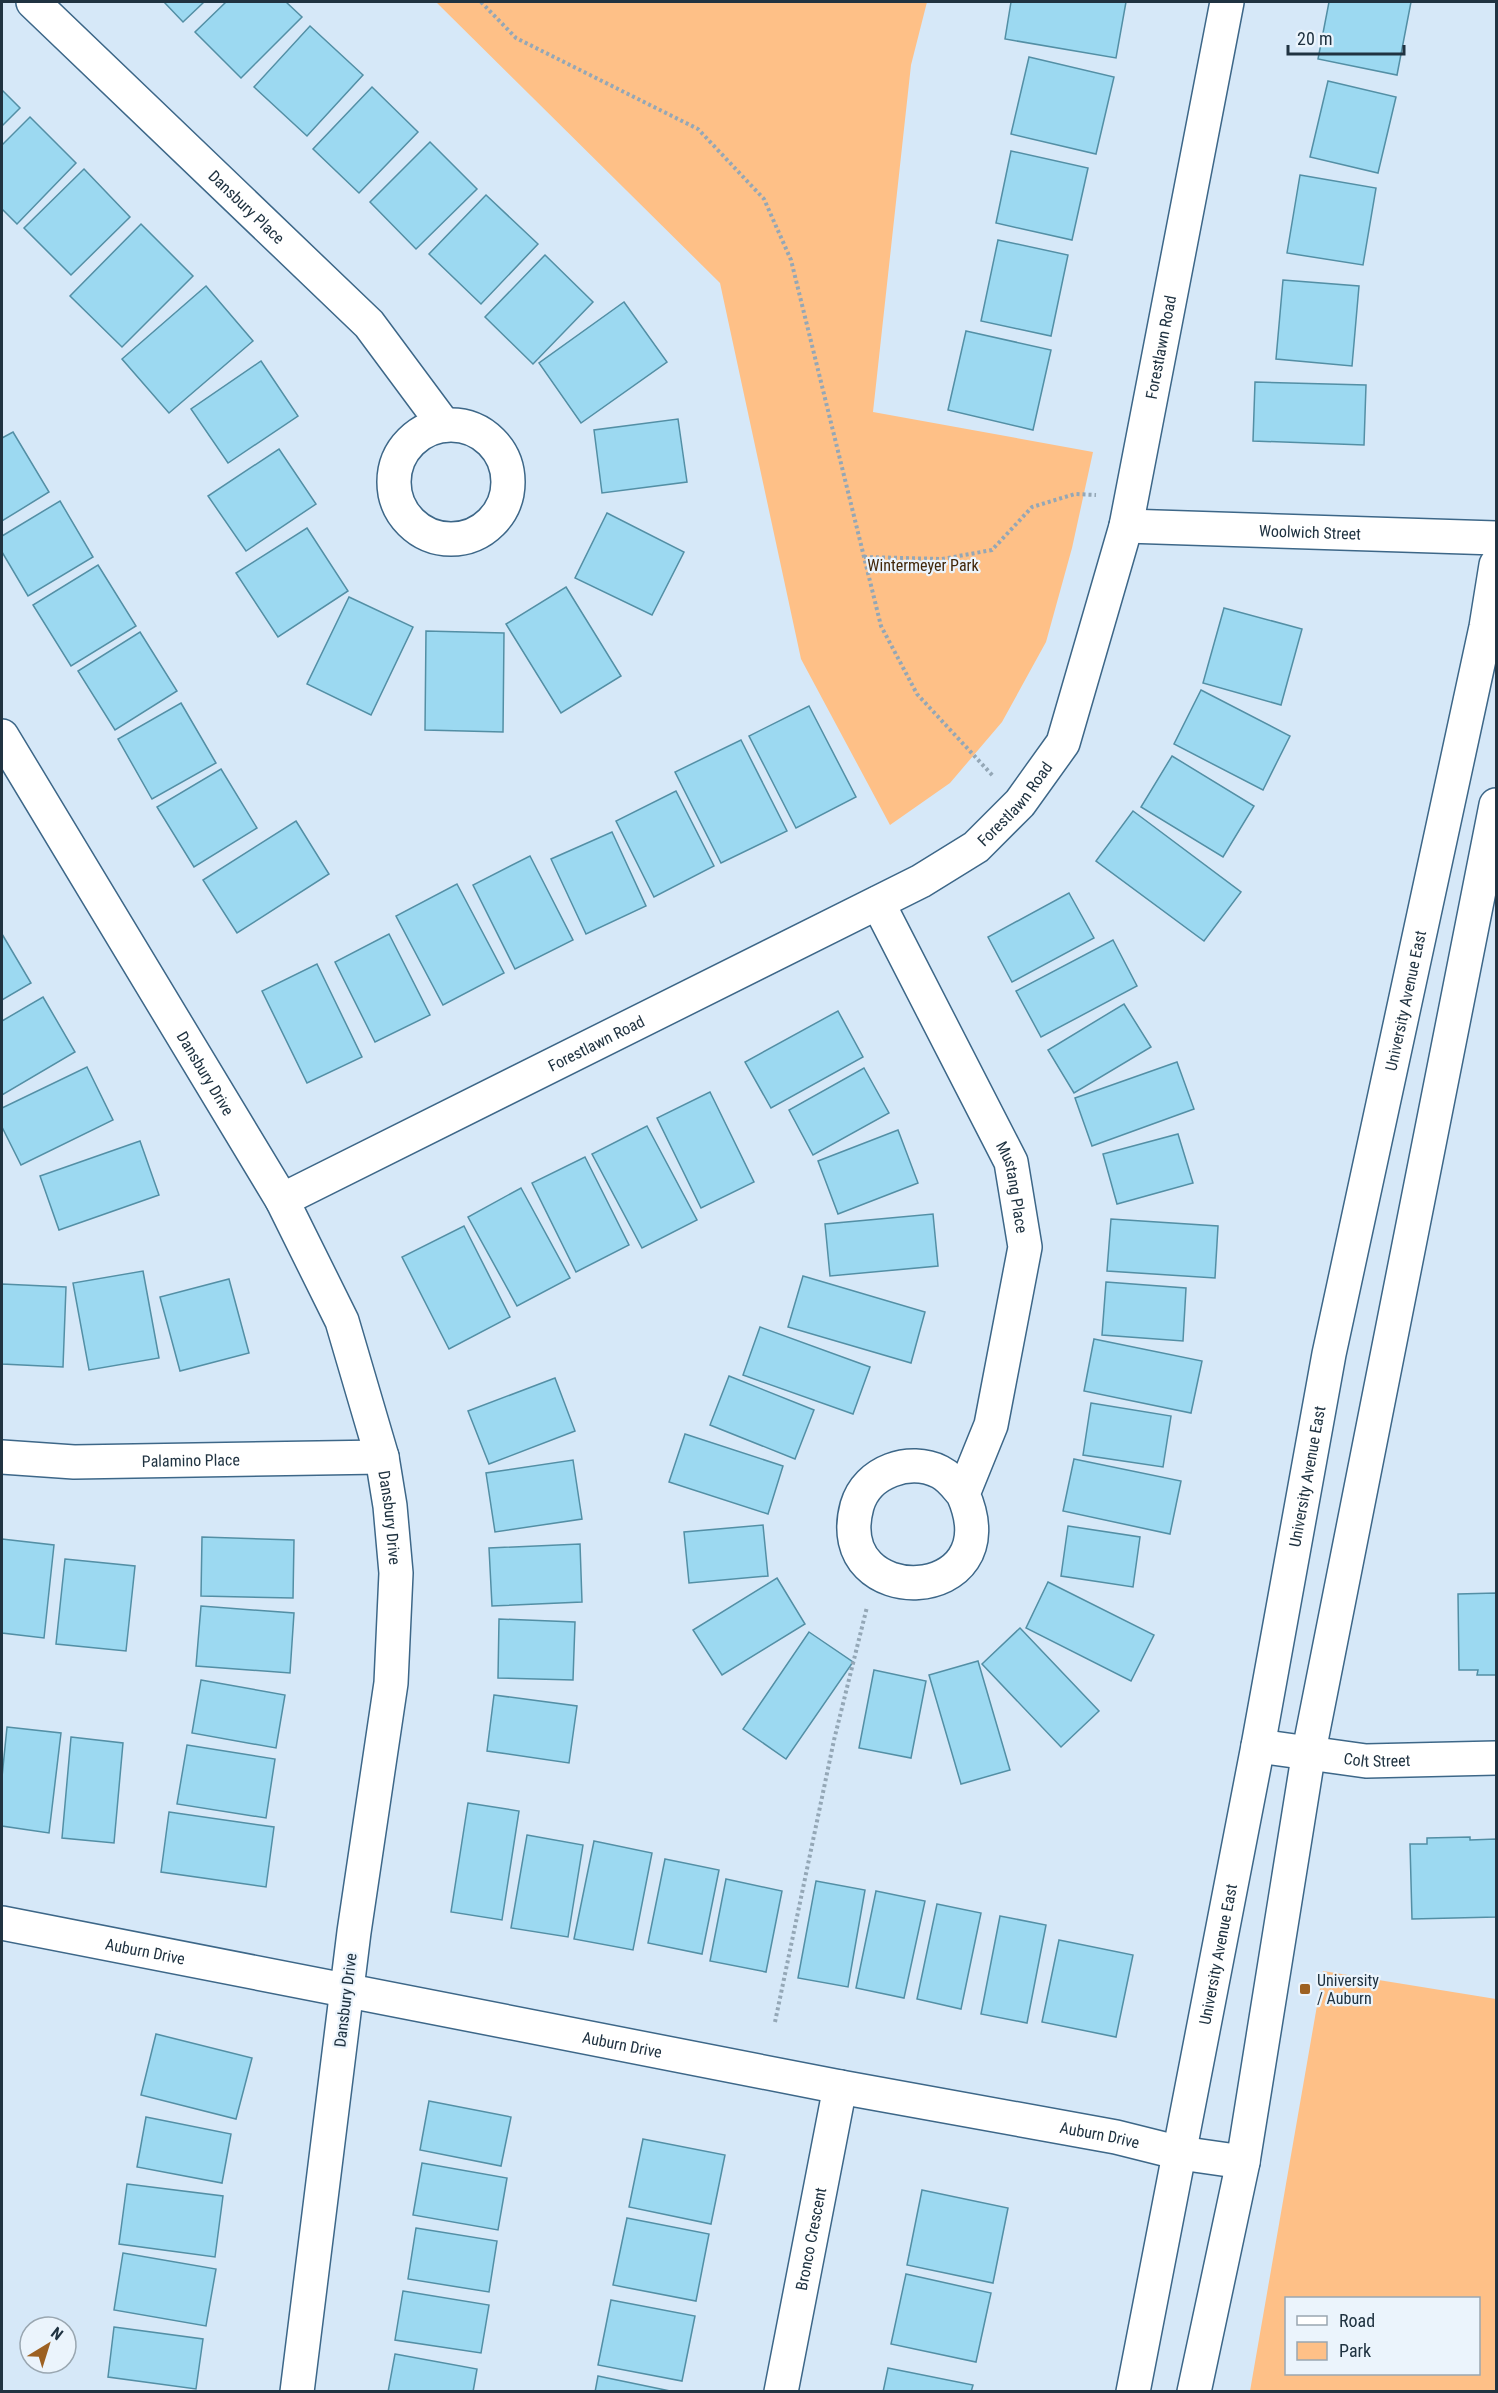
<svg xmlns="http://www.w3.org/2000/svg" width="1498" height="2393" font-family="'Roboto Condensed',sans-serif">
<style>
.green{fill:#fec087;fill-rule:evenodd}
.building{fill:#9cd9f1;stroke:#538fa5;stroke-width:1.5}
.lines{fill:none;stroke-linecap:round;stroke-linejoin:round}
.street-casing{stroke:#3d6788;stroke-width:36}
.secondary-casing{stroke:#3d6788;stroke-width:36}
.path{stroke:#94a7b6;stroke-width:4;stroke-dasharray:3 3;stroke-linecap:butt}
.street{stroke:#fff;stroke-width:33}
.secondary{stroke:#fff;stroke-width:33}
.poi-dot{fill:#9d6122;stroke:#ebf4fc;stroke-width:2}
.labels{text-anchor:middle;stroke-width:4.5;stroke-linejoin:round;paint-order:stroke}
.street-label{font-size:16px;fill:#203341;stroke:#ebf4fc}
.park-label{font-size:16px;fill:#422709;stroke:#ebf4fc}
.poi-label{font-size:16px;fill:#203341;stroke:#ebf4fc;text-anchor:start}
</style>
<rect width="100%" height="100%" fill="#d6e8f8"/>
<g class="green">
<path d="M 436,2 L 927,2 L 911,65 L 873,412 L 1093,452 L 1072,548 L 1046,642 L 1002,722 L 950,783 L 890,825 L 801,659 L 720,283 Z"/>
<path d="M 1323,1971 L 1496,1999 L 1496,2391 L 1250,2391 ZM 1286,2298 L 1478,2298 L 1478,2374 L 1286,2374 Z"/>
</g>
<g class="building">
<path d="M 164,2 L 204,2 L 183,22 Z"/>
<path d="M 226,2 L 286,2 L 302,17 L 241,78 L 195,32 Z"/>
<path d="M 1011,2 L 1126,2 L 1116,58 L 1005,39 Z"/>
<path d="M 1329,2 L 1411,2 L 1397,75 L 1318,59 Z"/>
<path d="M 310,26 L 363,75 L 307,136 L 254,87 Z"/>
<path d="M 1029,57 L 1114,77 L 1096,154 L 1011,134 Z"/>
<path d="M 1328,81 L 1396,97 L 1378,173 L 1310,157 Z"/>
<path d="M 372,87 L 418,132 L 359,193 L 313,149 Z"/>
<path d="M 2,90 L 20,108 L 2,126 Z"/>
<path d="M 30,117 L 76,163 L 17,224 L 2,209 L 2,145 Z"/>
<path d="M 430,142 L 477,189 L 416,249 L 370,202 Z"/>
<path d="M 1011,151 L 1088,168 L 1072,240 L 996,223 Z"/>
<path d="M 84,169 L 130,217 L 71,275 L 24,228 Z"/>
<path d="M 1300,175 L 1376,188 L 1363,265 L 1287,253 Z"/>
<path d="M 486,195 L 538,244 L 481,304 L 429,254 Z"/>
<path d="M 141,224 L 193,276 L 122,347 L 70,296 Z"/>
<path d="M 998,240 L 1068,255 L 1051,336 L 981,321 Z"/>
<path d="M 545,255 L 593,302 L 533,364 L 485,317 Z"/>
<path d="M 1283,280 L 1359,286 L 1352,366 L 1276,359 Z"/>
<path d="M 206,286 L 253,341 L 169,413 L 122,359 Z"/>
<path d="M 624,302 L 667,362 L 581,423 L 539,363 Z"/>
<path d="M 966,331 L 1051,350 L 1033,430 L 948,410 Z"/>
<path d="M 261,361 L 298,416 L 228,463 L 191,409 Z"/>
<path d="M 1255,382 L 1366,385 L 1364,445 L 1253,441 Z"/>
<path d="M 678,419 L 687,482 L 602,493 L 594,430 Z"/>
<path d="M 13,432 L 49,492 L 2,521 L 2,438 Z"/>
<path d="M 279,449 L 316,504 L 246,551 L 208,496 Z"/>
<path d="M 60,501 L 93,557 L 28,596 L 2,552 L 2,536 Z"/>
<path d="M 607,513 L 684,552 L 652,615 L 575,578 Z"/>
<path d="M 307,528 L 348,591 L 278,637 L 236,573 Z"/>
<path d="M 98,565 L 136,626 L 71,666 L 33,605 Z"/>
<path d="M 566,587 L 621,676 L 561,713 L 506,624 Z"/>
<path d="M 349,597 L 413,627 L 371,715 L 307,684 Z"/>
<path d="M 1224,608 L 1302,629 L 1281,705 L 1203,683 Z"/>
<path d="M 426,631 L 504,633 L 503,732 L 425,730 Z"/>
<path d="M 140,632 L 177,691 L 115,730 L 78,671 Z"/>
<path d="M 1201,690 L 1290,736 L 1263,790 L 1174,744 Z"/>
<path d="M 181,703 L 216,763 L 152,799 L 118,739 Z"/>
<path d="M 809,706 L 856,797 L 796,828 L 749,736 Z"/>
<path d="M 741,740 L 787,831 L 721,863 L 675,772 Z"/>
<path d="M 1172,756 L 1254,806 L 1223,857 L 1141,807 Z"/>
<path d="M 221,769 L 257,828 L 194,867 L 157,807 Z"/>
<path d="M 676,791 L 714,866 L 654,897 L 616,821 Z"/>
<path d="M 1133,811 L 1241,892 L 1204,941 L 1096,861 Z"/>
<path d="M 296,821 L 329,874 L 237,933 L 203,880 Z"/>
<path d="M 612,832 L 646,906 L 586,934 L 551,859 Z"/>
<path d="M 530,856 L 573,940 L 515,969 L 473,885 Z"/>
<path d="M 457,884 L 504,973 L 443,1005 L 396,916 Z"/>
<path d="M 1069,893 L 1094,938 L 1012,982 L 988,937 Z"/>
<path d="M 2,934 L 31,983 L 2,1000 Z"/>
<path d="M 389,934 L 430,1015 L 375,1042 L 335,962 Z"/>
<path d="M 1113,940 L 1137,986 L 1041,1037 L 1016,991 Z"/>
<path d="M 317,964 L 362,1057 L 307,1083 L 262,991 Z"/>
<path d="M 43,997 L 75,1052 L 2,1095 L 2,1021 Z"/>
<path d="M 1124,1004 L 1151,1047 L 1074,1093 L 1048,1050 Z"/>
<path d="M 838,1011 L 863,1057 L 771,1108 L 745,1062 Z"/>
<path d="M 1177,1062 L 1194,1109 L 1092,1146 L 1075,1098 Z"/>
<path d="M 87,1067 L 113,1120 L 21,1165 L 2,1127 L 2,1108 Z"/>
<path d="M 864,1068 L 889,1113 L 813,1155 L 789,1110 Z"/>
<path d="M 710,1092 L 754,1182 L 701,1208 L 657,1118 Z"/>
<path d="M 647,1126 L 697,1220 L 642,1248 L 592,1154 Z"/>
<path d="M 898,1130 L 918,1183 L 838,1214 L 818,1161 Z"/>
<path d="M 1178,1134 L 1193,1183 L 1117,1204 L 1103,1154 Z"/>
<path d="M 140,1141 L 159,1195 L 59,1230 L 40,1176 Z"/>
<path d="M 585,1157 L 629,1245 L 576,1272 L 532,1183 Z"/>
<path d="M 521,1188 L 570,1278 L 517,1306 L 468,1217 Z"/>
<path d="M 933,1214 L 938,1266 L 830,1276 L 825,1224 Z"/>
<path d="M 1111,1219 L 1218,1226 L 1215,1278 L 1107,1271 Z"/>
<path d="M 464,1226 L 510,1317 L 449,1349 L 402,1257 Z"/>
<path d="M 143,1271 L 159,1358 L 89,1370 L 73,1283 Z"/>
<path d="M 803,1276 L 925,1312 L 911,1363 L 788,1327 Z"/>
<path d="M 229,1279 L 249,1353 L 180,1371 L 160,1297 Z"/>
<path d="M 1106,1282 L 1186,1288 L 1183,1341 L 1102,1335 Z"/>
<path d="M 2,1284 L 66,1287 L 63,1367 L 2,1364 Z"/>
<path d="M 760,1327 L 870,1367 L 853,1414 L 743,1375 Z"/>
<path d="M 1094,1339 L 1202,1361 L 1191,1413 L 1084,1391 Z"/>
<path d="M 729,1376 L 814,1410 L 795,1459 L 710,1425 Z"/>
<path d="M 555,1378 L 575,1431 L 489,1464 L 468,1411 Z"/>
<path d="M 1091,1403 L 1171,1416 L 1163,1467 L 1083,1455 Z"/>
<path d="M 685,1434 L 783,1466 L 768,1514 L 669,1482 Z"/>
<path d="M 1074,1459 L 1181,1481 L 1170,1534 L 1063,1511 Z"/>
<path d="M 573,1460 L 582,1519 L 495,1532 L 486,1473 Z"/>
<path d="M 763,1525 L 768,1576 L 689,1583 L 684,1532 Z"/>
<path d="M 1068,1526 L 1140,1537 L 1133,1587 L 1061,1576 Z"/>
<path d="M 202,1537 L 294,1540 L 293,1598 L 201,1596 Z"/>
<path d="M 2,1539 L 54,1545 L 44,1638 L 2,1633 Z"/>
<path d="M 580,1544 L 582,1602 L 492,1606 L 489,1548 Z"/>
<path d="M 65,1559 L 135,1566 L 126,1651 L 56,1644 Z"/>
<path d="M 777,1578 L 805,1624 L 722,1675 L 693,1630 Z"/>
<path d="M 1048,1582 L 1154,1635 L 1131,1681 L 1026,1628 Z"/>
<path d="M 1496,1593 L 1496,1675 L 1477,1675 L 1478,1670 L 1459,1670 L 1458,1594 Z"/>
<path d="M 201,1606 L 294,1613 L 290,1673 L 196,1666 Z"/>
<path d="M 499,1619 L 575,1622 L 573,1680 L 498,1678 Z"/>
<path d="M 1020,1628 L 1099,1711 L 1061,1747 L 982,1664 Z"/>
<path d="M 809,1632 L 853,1662 L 786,1759 L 743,1729 Z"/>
<path d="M 978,1661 L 1010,1770 L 961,1784 L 929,1675 Z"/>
<path d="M 874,1670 L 926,1681 L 911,1758 L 859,1748 Z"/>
<path d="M 201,1680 L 285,1695 L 276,1748 L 192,1733 Z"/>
<path d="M 494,1695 L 577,1706 L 569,1763 L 487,1751 Z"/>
<path d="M 7,1727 L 61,1733 L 49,1833 L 2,1826 L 2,1777 Z"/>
<path d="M 71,1737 L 123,1743 L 114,1843 L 62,1838 Z"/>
<path d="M 187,1745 L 275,1759 L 266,1818 L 177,1804 Z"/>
<path d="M 468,1803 L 519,1811 L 502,1920 L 451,1912 Z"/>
<path d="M 169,1812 L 274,1827 L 266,1887 L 161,1872 Z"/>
<path d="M 527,1835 L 583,1845 L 568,1937 L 511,1928 Z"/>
<path d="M 1470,1837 L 1470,1840 L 1496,1839 L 1496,1917 L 1412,1919 L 1410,1844 L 1427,1844 L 1427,1838 Z"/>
<path d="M 594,1841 L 652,1853 L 633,1950 L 574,1939 Z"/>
<path d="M 665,1859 L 719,1870 L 702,1954 L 648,1943 Z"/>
<path d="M 726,1879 L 782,1891 L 766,1972 L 710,1961 Z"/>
<path d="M 816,1881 L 865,1890 L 848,1987 L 798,1978 Z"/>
<path d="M 876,1891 L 925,1901 L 904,1998 L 856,1988 Z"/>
<path d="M 937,1904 L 981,1913 L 961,2009 L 917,1999 Z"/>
<path d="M 1000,1916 L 1046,1925 L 1027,2023 L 981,2014 Z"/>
<path d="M 1059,1940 L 1133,1955 L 1116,2037 L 1042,2022 Z"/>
<path d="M 156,2034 L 252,2058 L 236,2119 L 141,2095 Z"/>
<path d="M 429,2101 L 511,2117 L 501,2166 L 420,2150 Z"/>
<path d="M 146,2117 L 231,2134 L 222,2183 L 137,2167 Z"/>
<path d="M 643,2139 L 725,2155 L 711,2224 L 629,2207 Z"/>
<path d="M 422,2163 L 507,2178 L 498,2230 L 413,2215 Z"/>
<path d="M 127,2184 L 223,2196 L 215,2257 L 119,2244 Z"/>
<path d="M 922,2190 L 1008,2208 L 993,2283 L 907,2265 Z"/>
<path d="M 627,2218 L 709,2234 L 696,2301 L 613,2285 Z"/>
<path d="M 416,2228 L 497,2241 L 489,2292 L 408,2279 Z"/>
<path d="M 123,2253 L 216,2269 L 206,2326 L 114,2310 Z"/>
<path d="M 906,2274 L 991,2293 L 976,2362 L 891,2344 Z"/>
<path d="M 403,2291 L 489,2305 L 481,2353 L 395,2340 Z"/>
<path d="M 611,2300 L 695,2316 L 682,2381 L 598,2365 Z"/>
<path d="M 114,2327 L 203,2339 L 196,2389 L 108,2377 Z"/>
<path d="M 395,2354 L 477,2369 L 473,2392 L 388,2392 Z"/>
<path d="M 888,2368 L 973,2385 L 971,2392 L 883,2392 Z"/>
<path d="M 598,2376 L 675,2392 L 595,2392 Z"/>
</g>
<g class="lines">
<defs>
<g id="street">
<path id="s1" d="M 33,2 L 369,324 L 444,425"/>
<circle cx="451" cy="482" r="57"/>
<path id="s2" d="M 1126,526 L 1496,538"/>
<path id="s3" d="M 2,736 L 282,1200 L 342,1321 L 382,1457 L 390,1506 L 396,1573 L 391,1683 L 354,1932 L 297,2392"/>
<path id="s4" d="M 878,903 L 1011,1162 L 1025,1247 L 991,1425 L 963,1494 C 1013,1607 828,1613 857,1506 C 867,1471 910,1457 940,1472 C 950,1477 956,1486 963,1494"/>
<path id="s5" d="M 282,1200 L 921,881 L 976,847 L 1020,803 L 1063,743 L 1126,526 L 1227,2"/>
<path id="s6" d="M 2,1457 L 74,1462 L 382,1457"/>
<path id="s7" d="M 1258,1746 L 1366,1761 L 1496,1758"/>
<path id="s8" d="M 2,1923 L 840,2087 L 1116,2137 L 1180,2153 L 1243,2162"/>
<path id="s9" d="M 781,2392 L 840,2087"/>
</g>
<g id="secondary">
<path id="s10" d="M 1133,2392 L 1258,1746 L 1329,1354 L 1486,627 L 1496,565"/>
<path d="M 1194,2392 L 1243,2162 L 1309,1751 L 1496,805"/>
</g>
</defs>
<use href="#street" class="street-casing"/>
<use href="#secondary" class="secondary-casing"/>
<g class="path">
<path d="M 481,2 L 516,38 L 698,129 L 764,199 L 791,260 L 881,626 L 917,694 L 993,776"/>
<path d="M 864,557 L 942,559 L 992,550 L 1032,507 L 1075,494 L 1096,495"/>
<path d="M 775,2022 L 834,1740 L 867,1607"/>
</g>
<use href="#street" class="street"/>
<use href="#secondary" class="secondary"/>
</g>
<rect class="poi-dot" x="1299" y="1983" width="12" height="12" rx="3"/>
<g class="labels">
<g class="street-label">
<text dy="6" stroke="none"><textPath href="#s1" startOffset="296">Dansbury Place</textPath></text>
<text dy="6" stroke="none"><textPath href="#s5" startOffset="1323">Forestlawn Road</textPath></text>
<text dy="6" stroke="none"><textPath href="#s2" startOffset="184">Woolwich Street</textPath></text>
<text dy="6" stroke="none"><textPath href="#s5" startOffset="837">Forestlawn Road</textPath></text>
<text dy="6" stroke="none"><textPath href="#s10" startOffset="1418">University Avenue East</textPath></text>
<text dy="6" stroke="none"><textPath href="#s5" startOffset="351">Forestlawn Road</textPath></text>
<text dy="6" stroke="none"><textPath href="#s3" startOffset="394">Dansbury Drive</textPath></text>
<text dy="6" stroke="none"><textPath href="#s4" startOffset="316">Mustang Place</textPath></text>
<text dy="6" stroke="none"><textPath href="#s6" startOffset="189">Palamino Place</textPath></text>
<text dy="6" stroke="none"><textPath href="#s10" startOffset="932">University Avenue East</textPath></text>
<text dy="6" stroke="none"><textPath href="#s3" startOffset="880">Dansbury Drive</textPath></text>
<text dy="6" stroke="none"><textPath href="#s7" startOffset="120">Colt Street</textPath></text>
<text dy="6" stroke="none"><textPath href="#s8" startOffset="146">Auburn Drive</textPath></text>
<text dy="6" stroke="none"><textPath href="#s10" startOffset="446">University Avenue East</textPath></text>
<text transform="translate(345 2000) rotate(-83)" y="6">Dansbury Drive</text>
<text dy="6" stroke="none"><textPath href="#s8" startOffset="632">Auburn Drive</textPath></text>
<text dy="6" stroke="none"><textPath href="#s8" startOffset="1118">Auburn Drive</textPath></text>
<text dy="6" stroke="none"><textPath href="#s9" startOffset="156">Bronco Crescent</textPath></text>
</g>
<g class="park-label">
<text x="923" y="571">Wintermeyer Park</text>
</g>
<g class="poi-label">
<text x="1317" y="1986">University<tspan x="1317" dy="18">/ Auburn</tspan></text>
</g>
</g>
<rect width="1498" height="2393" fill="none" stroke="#203341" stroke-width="6"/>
<rect x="1285" y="2297" width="195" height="78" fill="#ebf4fc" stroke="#9aa7b1" stroke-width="1.5"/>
<rect x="1297" y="2316" width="30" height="9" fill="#ffffff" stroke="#9aa7b1" stroke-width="1.5"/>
<text x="1339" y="2327" font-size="18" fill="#203341">Road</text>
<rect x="1297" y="2342" width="30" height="18" fill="#fec087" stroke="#9aa7b1" stroke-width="1.5"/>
<text x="1339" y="2357" font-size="18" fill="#203341">Park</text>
<g transform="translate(48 2345) rotate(38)"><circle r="28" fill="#ebf4fc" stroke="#9aa7b1" stroke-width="1.5"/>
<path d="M0-4.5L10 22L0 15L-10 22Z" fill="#9d6122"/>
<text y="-9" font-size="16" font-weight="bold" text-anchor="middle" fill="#203341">N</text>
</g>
<path d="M1288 45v9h116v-9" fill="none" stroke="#203341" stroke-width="3"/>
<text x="1297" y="45" font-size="18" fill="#203341" stroke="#ebf4fc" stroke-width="4.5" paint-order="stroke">20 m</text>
</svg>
